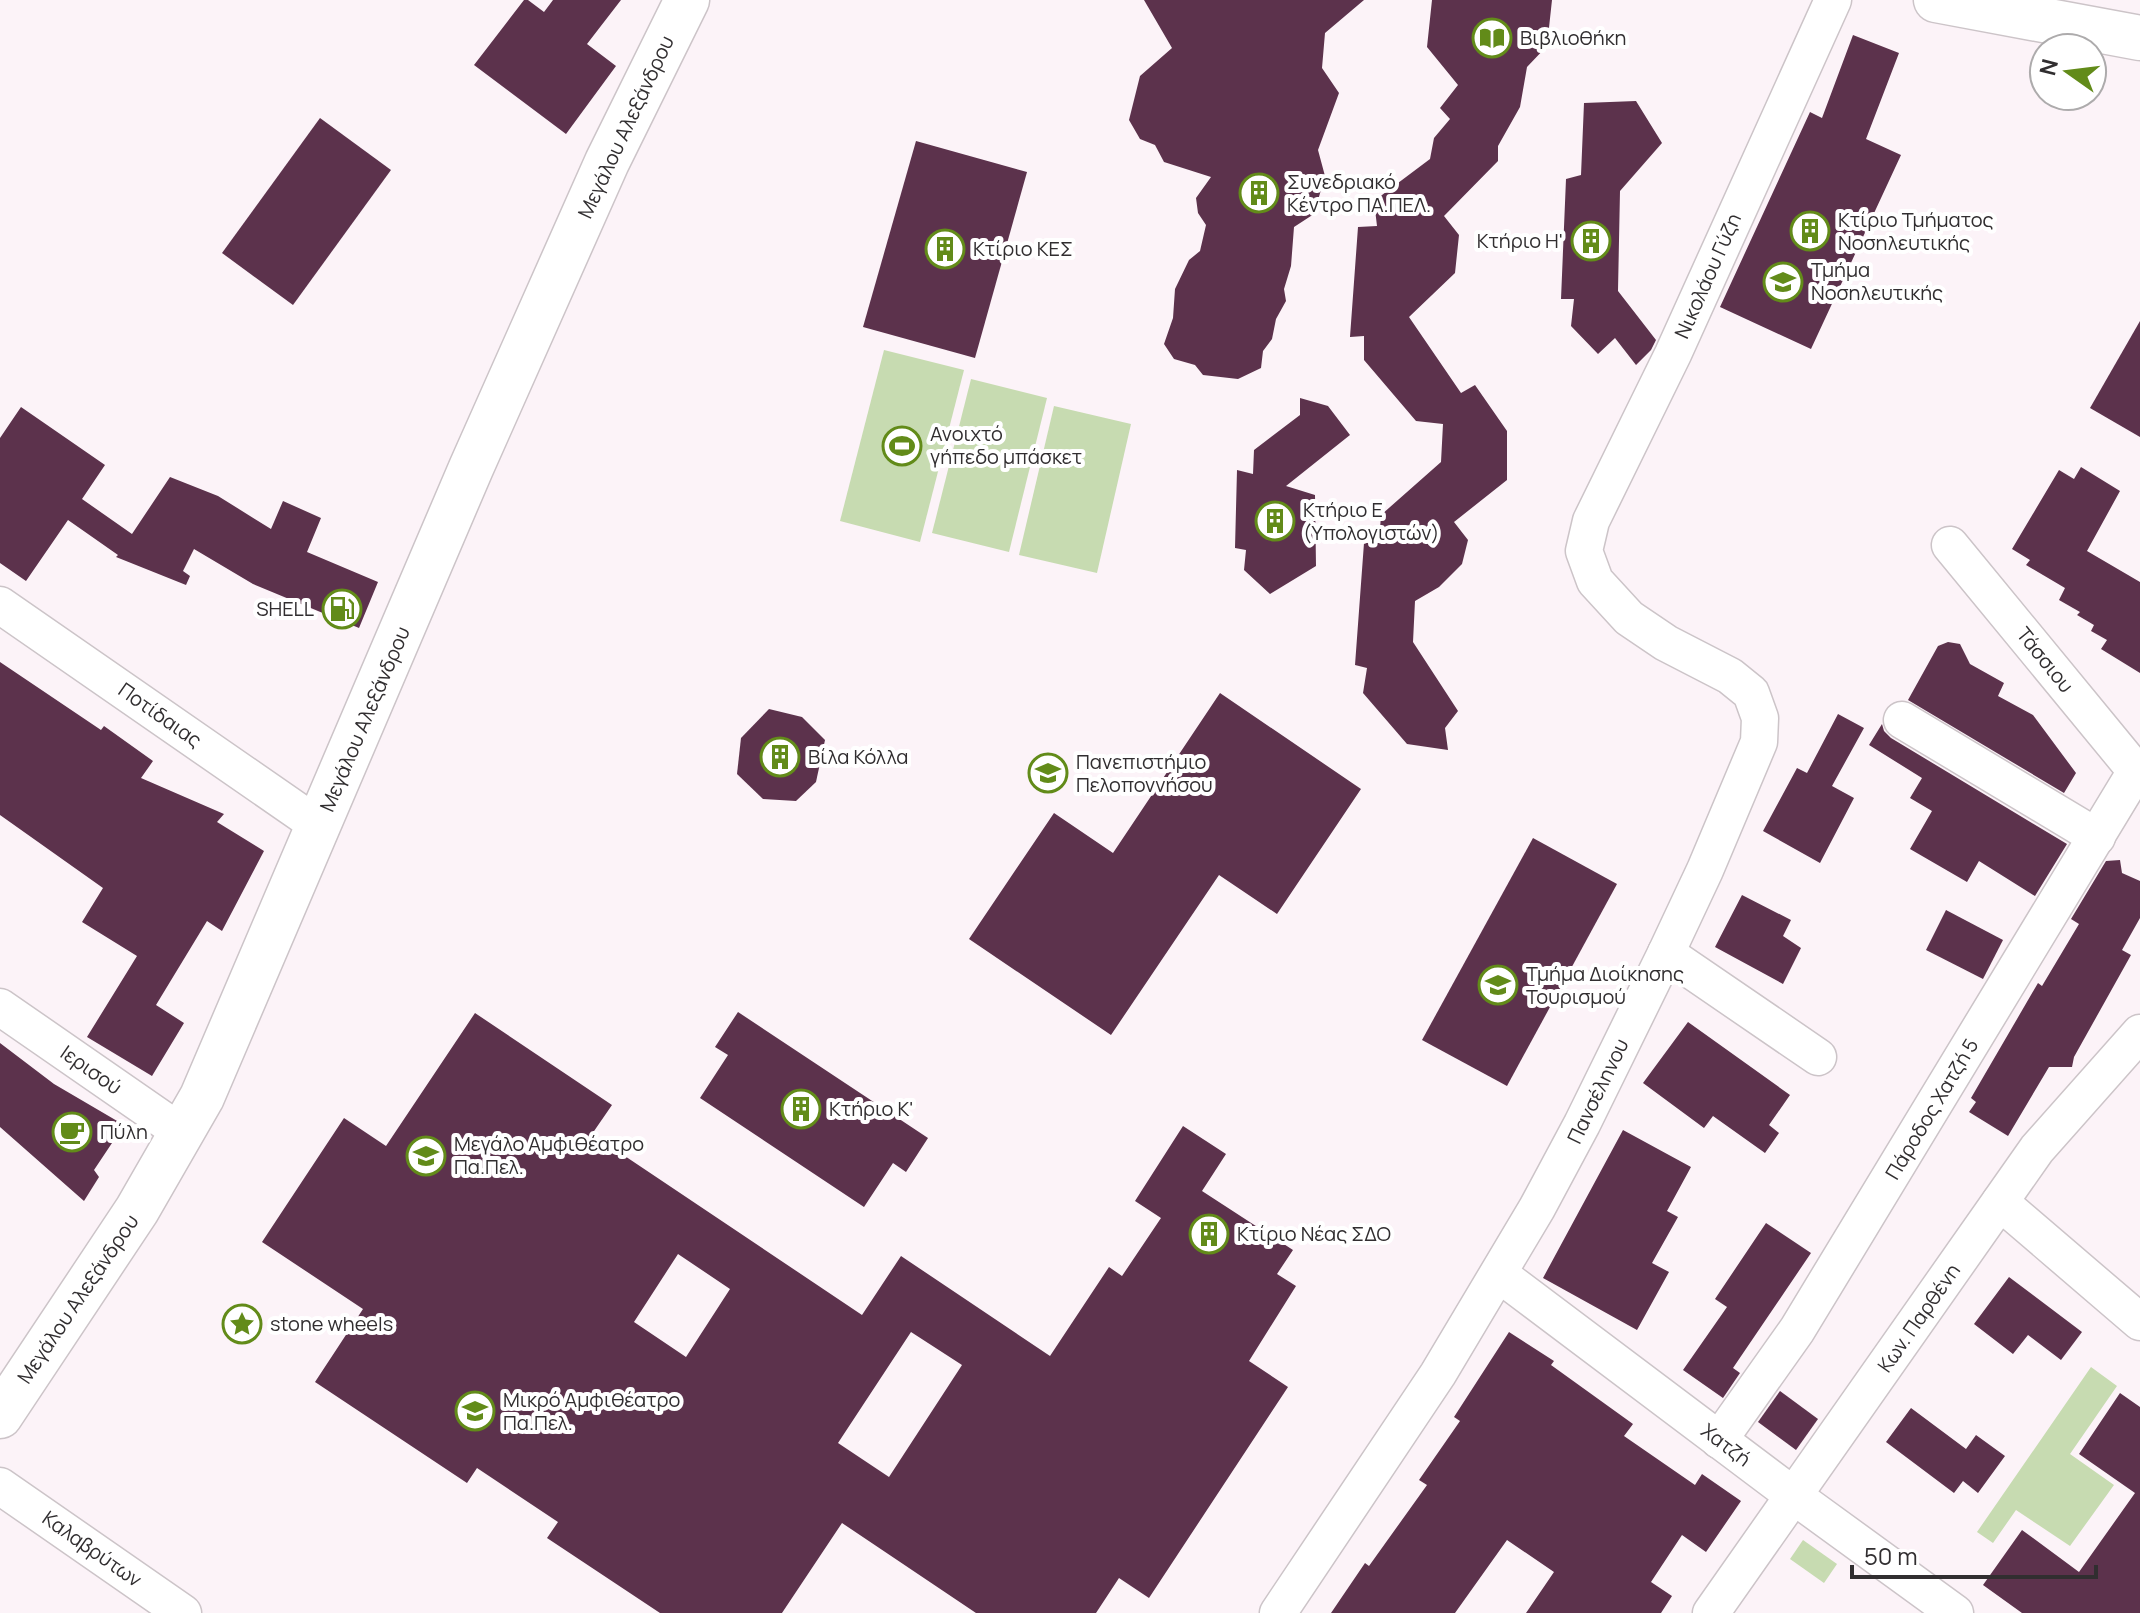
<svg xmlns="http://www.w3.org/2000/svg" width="2140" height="1613" font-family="Manrope,sans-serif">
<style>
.green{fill:#c7dbb1}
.building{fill:#5c324c;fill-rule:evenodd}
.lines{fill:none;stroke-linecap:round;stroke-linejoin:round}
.minor-casing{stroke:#ccc4c8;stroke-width:39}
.tertiary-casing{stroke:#ccc4c8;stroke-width:47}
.secondary-casing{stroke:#ccc4c8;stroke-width:47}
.minor{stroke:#fff;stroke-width:36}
.tertiary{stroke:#fff;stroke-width:44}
.secondary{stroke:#fff;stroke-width:44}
.labels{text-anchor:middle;stroke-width:8;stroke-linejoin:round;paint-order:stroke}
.poi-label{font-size:20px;fill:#312e30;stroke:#fff;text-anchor:start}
.street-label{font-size:20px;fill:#312e30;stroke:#fff}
</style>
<rect width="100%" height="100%" fill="#fcf3f8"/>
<g class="green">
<path d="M 884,350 L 964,370 L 920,542 L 840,521 Z"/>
<path d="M 971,379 L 1047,398 L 1009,552 L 932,533 Z"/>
<path d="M 1054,406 L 1131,424 L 1097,573 L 1019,555 Z"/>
<path d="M 2091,1367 L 2117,1386 L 2070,1454 L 2114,1485 L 2070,1546 L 2016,1510 L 1993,1543 L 1977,1532 Z"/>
<path d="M 1803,1540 L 1837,1564 L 1824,1583 L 1790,1559 Z"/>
</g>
<g class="building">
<path d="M 524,0 L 528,0 L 544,12 L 553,0 L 621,0 L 587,44 L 616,66 L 566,134 L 474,65 Z"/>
<path d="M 1144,0 L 1364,0 L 1325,33 L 1322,68 L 1339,93 L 1318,150 L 1325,176 L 1314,214 L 1294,227 L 1291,266 L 1284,289 L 1286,301 L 1276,319 L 1272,339 L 1263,351 L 1261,368 L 1238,379 L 1203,375 L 1195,365 L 1174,359 L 1164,344 L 1173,318 L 1175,289 L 1189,260 L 1200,251 L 1206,225 L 1198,213 L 1196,198 L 1211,177 L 1164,162 L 1155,145 L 1140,139 L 1129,120 L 1140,76 L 1172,48 Z"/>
<path d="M 1432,0 L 1552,0 L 1547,46 L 1527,67 L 1520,107 L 1498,146 L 1498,161 L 1444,216 L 1459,235 L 1455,273 L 1409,317 L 1461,393 L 1475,385 L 1507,431 L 1507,480 L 1454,522 L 1468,540 L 1462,564 L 1439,587 L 1415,601 L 1413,642 L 1458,711 L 1445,728 L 1448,750 L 1407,744 L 1363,693 L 1367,668 L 1355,665 L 1364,543 L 1379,543 L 1381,515 L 1441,462 L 1443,424 L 1416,421 L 1364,360 L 1364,336 L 1350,337 L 1358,227 L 1377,226 L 1374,201 L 1430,159 L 1434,138 L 1450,119 L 1440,108 L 1458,85 L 1427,47 Z"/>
<path d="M 1853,35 L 1899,53 L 1866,139 L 1901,155 L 1811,349 L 1720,307 L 1810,112 L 1822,118 Z"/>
<path d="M 1636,101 L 1662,143 L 1620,191 L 1618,291 L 1656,340 L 1651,350 L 1636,365 L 1615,338 L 1598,354 L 1571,326 L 1574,299 L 1561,299 L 1566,179 L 1581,175 L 1584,103 Z"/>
<path d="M 320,118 L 391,170 L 293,305 L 222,253 Z"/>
<path d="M 916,141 L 1027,172 L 975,358 L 863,327 Z"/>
<path d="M 2140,321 L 2140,437 L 2090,408 Z"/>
<path d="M 1300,398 L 1328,406 L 1350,435 L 1286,486 L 1315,495 L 1316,566 L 1270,594 L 1244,570 L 1246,550 L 1235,548 L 1237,470 L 1253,474 L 1254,450 L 1300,415 Z"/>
<path d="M 21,407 L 105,465 L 82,499 L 132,534 L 170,477 L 218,496 L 271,529 L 283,501 L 321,518 L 307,552 L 378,582 L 359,628 L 253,584 L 194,549 L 183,571 L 190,576 L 186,585 L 116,557 L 118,555 L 68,520 L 26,581 L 0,563 L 0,438 Z"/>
<path d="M 2081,467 L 2120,491 L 2087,551 L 2140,582 L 2140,673 L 2101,649 L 2107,640 L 2091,631 L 2094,625 L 2077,615 L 2080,612 L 2059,600 L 2065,588 L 2026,565 L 2030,560 L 2012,549 L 2059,470 L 2074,479 Z"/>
<path d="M 1948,642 L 1960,644 L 1970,664 L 2004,683 L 1998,696 L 2033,715 L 2076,773 L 2064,793 L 1908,700 L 1938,646 Z"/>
<path d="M 0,662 L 101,730 L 104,726 L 153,761 L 141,778 L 224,814 L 217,822 L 264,851 L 222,931 L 207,921 L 156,1005 L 184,1023 L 152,1076 L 87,1037 L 137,956 L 82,922 L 103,888 L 0,815 Z"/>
<path d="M 1220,693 L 1361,789 L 1277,914 L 1219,875 L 1111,1035 L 969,939 L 1054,813 L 1113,853 Z"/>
<path d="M 769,709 L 802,717 L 825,740 L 816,782 L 796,801 L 763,799 L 737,774 L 741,738 Z"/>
<path d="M 1838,714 L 1864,728 L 1832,786 L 1854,798 L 1820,863 L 1763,831 L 1797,768 L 1807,773 Z"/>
<path d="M 1882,724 L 1884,731 L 1891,738 L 2067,844 L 2035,896 L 1979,861 L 1967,882 L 1910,849 L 1932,811 L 1910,798 L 1922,778 L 1869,745 Z"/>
<path d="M 1533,838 L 1617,884 L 1507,1086 L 1422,1040 Z"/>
<path d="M 2120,860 L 2122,873 L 2140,881 L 2140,918 L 2122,950 L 2131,955 L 2074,1057 L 2072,1067 L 2049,1067 L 2008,1136 L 1969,1112 L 1976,1102 L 1971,1098 L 2038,983 L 2042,986 L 2079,924 L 2071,919 L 2106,861 Z"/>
<path d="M 1742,895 L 1791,920 L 1783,936 L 1801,948 L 1783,984 L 1715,947 Z"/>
<path d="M 1946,910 L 2003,940 L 1983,979 L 1926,950 Z"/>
<path d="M 738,1012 L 928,1138 L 906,1172 L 893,1163 L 864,1207 L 700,1098 L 728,1055 L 715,1047 Z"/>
<path d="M 475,1013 L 612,1105 L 592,1134 L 862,1315 L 901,1256 L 1050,1356 L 1109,1267 L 1122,1276 L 1161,1218 L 1135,1201 L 1183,1126 L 1226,1154 L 1202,1191 L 1293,1250 L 1277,1274 L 1296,1286 L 1249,1361 L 1288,1387 L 1149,1598 L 1119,1578 L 1096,1613 L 976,1613 L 842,1523 L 782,1613 L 660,1613 L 547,1538 L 558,1522 L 477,1468 L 467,1483 L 315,1382 L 363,1309 L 262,1242 L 344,1118 L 386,1146 ZM 678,1254 L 730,1289 L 686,1357 L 634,1322 ZM 911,1332 L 962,1365 L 889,1477 L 838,1443 Z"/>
<path d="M 1688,1022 L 1790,1095 L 1769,1125 L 1779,1133 L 1765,1153 L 1713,1116 L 1704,1128 L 1643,1083 Z"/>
<path d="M 0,1043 L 54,1084 L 124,1125 L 94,1170 L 99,1177 L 84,1201 L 0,1127 Z"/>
<path d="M 1623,1130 L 1691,1167 L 1667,1211 L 1678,1217 L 1652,1263 L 1669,1272 L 1637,1330 L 1543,1278 Z"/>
<path d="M 1766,1223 L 1811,1253 L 1733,1368 L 1740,1373 L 1723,1398 L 1683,1370 L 1727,1307 L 1715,1299 Z"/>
<path d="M 2009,1277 L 2082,1332 L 2061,1360 L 2028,1335 L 2013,1354 L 1974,1324 Z"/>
<path d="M 1509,1332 L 1554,1361 L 1551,1365 L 1633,1424 L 1624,1436 L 1695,1485 L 1702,1474 L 1741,1501 L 1706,1552 L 1682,1535 L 1651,1582 L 1672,1596 L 1661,1613 L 1526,1613 L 1554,1572 L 1507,1540 L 1455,1613 L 1331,1613 L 1365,1563 L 1369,1566 L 1427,1485 L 1419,1480 L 1460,1421 L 1454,1417 Z"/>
<path d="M 1780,1391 L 1818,1419 L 1796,1450 L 1758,1422 Z"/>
<path d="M 2120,1393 L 2140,1407 L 2140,1613 L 2022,1613 L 1983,1585 L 2022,1530 L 2079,1572 L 2135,1493 L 2079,1454 Z"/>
<path d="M 1911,1408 L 1966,1449 L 1976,1435 L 2005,1456 L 1978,1493 L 1963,1481 L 1954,1493 L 1886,1442 Z"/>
</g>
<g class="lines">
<defs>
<g id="minor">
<path d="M 1950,545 L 2140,776"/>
<path d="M 0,605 L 319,826"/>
<path d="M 1902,720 L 2097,837"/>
<path d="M 1666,953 L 1818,1057"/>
<path d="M 0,1007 L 182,1133"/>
<path d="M 2000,1202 L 2140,1322"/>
<path d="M 1499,1274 L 1794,1496 L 1955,1613"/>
<path d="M 1719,1440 L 1797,1330 L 2136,771"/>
<path d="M 0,1486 L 183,1613"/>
<path d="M 1278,1613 L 1438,1374 L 1537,1208 L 1582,1124 L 1666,953 L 1705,870 L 1759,742 L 1760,718 L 1751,693 L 1730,676 L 1666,643 L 1629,618 L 1595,581 L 1584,551 L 1591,521 L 1673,354 L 1833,0"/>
<path d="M 1711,1613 L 2037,1149 L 2140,1033"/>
</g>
<path id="tertiary" d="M 1936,0 L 2140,38"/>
<path id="secondary" d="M 0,1416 L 137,1210 L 202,1097 L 471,468 L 607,162 L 687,0"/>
</defs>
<use href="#minor" class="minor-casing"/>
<use href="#tertiary" class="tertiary-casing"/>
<use href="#secondary" class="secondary-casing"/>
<use href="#minor" class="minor"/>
<use href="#tertiary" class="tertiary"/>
<use href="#secondary" class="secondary"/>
</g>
<defs>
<symbol id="library-ring" viewBox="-11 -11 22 22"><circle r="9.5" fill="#fff" stroke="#628b19" stroke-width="1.5"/><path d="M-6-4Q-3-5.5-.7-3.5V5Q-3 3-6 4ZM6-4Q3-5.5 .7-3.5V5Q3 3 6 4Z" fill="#628b19"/></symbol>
<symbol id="building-ring" viewBox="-11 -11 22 22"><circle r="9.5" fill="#fff" stroke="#628b19" stroke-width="1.5"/><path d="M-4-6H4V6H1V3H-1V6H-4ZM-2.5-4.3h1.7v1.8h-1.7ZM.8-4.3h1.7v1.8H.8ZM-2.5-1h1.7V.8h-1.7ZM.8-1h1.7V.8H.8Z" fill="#628b19"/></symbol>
<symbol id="university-ring" viewBox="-11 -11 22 22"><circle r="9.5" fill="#fff" stroke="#628b19" stroke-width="1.5"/><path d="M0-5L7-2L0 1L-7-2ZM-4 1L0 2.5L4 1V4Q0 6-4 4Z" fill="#628b19"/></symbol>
<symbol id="stadium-ring" viewBox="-11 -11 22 22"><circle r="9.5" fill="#fff" stroke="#628b19" stroke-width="1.5"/><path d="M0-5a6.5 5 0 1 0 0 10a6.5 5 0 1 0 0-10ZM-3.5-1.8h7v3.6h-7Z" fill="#628b19"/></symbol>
<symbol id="fuel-ring" viewBox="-11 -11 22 22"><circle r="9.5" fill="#fff" stroke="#628b19" stroke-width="1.5"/><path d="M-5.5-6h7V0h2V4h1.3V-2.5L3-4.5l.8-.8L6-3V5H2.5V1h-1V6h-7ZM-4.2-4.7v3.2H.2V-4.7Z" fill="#628b19"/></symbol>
<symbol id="cafe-ring" viewBox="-11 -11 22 22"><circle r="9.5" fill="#fff" stroke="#628b19" stroke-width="1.5"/><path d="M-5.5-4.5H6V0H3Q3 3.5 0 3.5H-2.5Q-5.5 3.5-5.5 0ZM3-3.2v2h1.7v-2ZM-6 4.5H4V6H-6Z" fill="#628b19"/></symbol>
<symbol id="sight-ring" viewBox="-11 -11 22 22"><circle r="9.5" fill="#fff" stroke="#628b19" stroke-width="1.5"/><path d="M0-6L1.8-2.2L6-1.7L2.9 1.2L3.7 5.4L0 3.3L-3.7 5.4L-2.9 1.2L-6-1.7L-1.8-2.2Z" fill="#628b19"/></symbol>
</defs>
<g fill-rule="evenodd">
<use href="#library-ring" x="1470" y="16" width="44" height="44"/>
<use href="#building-ring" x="1237" y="171" width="44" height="44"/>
<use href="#building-ring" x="1788" y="209" width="44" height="44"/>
<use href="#building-ring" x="1569" y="219" width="44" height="44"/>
<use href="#building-ring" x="923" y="227" width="44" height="44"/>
<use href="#university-ring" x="1761" y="260" width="44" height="44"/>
<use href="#stadium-ring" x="880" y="424" width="44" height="44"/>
<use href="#building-ring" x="1253" y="499" width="44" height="44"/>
<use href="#fuel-ring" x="320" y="587" width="44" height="44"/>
<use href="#building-ring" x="758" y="735" width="44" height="44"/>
<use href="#university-ring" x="1026" y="751" width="44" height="44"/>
<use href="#university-ring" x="1476" y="963" width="44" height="44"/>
<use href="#building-ring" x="779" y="1087" width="44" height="44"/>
<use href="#cafe-ring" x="50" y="1110" width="44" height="44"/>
<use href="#university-ring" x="404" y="1134" width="44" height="44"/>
<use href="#building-ring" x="1187" y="1212" width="44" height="44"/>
<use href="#sight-ring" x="220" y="1302" width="44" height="44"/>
<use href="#university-ring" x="453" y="1389" width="44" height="44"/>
</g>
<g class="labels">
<g class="poi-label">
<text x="1520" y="45">Βιβλιοθήκη</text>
<text x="1287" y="189">Συνεδριακό<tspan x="1287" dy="23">Κέντρο ΠΑ.ΠΕΛ.</tspan></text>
<text x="1838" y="227">Κτίριο Τμήματος<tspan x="1838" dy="23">Νοσηλευτικής</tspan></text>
<text x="1563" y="248" text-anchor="end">Κτήριο Η'</text>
<text x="973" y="256">Κτίριο ΚΕΣ</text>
<text x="1811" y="277">Τμήμα<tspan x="1811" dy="23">Νοσηλευτικής</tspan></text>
<text x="930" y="441">Ανοιχτό<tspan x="930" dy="23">γήπεδο μπάσκετ</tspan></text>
<text x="1303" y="517">Κτήριο Ε<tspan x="1303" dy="23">(Υπολογιστών)</tspan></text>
<text x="314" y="616" text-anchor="end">SHELL</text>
<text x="808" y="764">Βίλα Κόλλα</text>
<text x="1076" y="769">Πανεπιστήμιο<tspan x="1076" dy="23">Πελοποννήσου</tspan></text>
<text x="1526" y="981">Τμήμα Διοίκησης<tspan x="1526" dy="23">Τουρισμού</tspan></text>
<text x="829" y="1116">Κτήριο Κ'</text>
<text x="100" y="1139">Πύλη</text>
<text x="454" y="1151">Μεγάλο Αμφιθέατρο<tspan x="454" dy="23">Πα.Πελ.</tspan></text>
<text x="1237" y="1241">Κτίριο Νέας ΣΔΟ</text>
<text x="270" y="1331">stone wheels</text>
<text x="503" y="1407">Μικρό Αμφιθέατρο<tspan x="503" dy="23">Πα.Πελ.</tspan></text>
</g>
<g class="street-label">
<text transform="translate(626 127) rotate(-65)" y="7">Μεγάλου Αλεξάνδρου</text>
<text transform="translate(1708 276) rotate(-66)" y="7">Νικολάου Γύζη</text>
<text transform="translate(2045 660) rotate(51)" y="7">Τάσσιου</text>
<text transform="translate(160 715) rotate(35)" y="7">Ποτίδαιας</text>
<text transform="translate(365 719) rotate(-67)" y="7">Μεγάλου Αλεξάνδρου</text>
<text transform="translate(91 1070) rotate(35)" y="7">Ιερισού</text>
<text transform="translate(1598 1091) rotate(-64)" y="7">Πανσέληνου</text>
<text transform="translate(1932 1109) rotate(-59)" y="7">Πάροδος Χατζή 5</text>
<text transform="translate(78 1299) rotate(-56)" y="7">Μεγάλου Αλεξάνδρου</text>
<text transform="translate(1919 1318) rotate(-55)" y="7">Κων. Παρθένη</text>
<text transform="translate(1726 1445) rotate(37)" y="7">Χατζή</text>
<text transform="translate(92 1549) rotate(35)" y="7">Καλαβρύτων</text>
</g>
</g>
<g transform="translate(2068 72) rotate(284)"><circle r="38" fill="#ffffff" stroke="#adabac" stroke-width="2"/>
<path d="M0-6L14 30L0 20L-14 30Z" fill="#628b19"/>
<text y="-12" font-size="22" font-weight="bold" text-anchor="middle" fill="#312e30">N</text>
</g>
<path d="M1852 1565v12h244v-12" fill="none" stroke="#312e30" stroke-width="4"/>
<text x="1864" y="1565" font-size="24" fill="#312e30" stroke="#ffffff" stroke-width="6" paint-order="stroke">50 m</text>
</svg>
